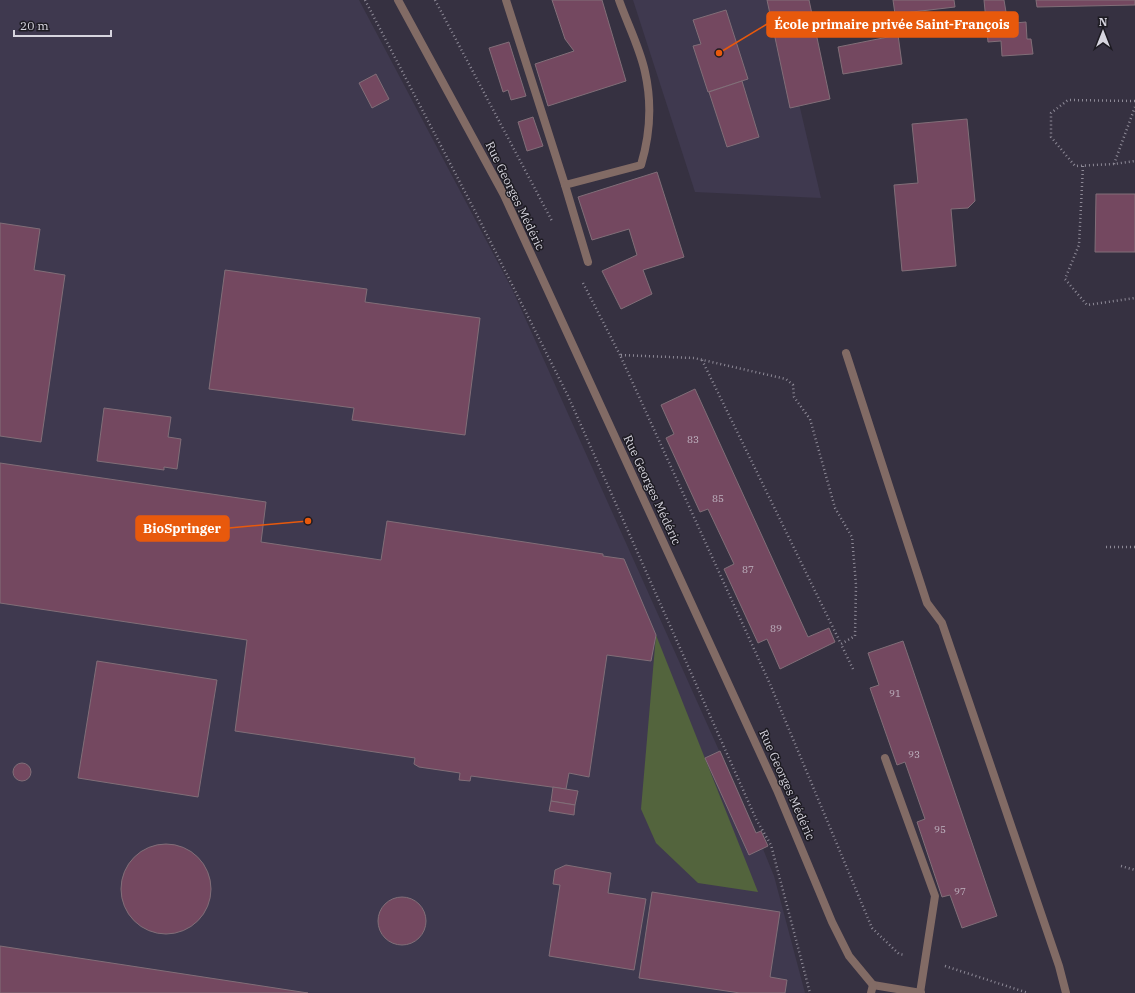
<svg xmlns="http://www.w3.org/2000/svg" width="1135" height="993" font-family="'IBM Plex Serif',serif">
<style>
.built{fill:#3f394f}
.green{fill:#53643d}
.building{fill:#744860;stroke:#816e78}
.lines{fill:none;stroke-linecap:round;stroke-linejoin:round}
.path{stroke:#8e8a97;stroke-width:2.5;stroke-dasharray:1 3;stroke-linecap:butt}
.lane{stroke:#826b65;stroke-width:8}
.street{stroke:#826b65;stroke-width:8}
.labels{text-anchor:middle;stroke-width:3;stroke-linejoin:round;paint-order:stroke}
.number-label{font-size:10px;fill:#beb2bf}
.street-label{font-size:12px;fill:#d7d5df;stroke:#1d1b22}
.leader{fill:none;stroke:#e8590c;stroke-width:1.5}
.callout-dot{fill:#e8590c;stroke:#1d1b22;stroke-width:1.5}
.callout{fill:#e8590c;stroke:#e8590c;stroke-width:1.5}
.callout-label{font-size:13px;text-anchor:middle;font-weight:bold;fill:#fff}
</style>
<rect width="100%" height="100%" fill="#363141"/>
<g class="built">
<path d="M 0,0 L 359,0 L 513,291 L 756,833 L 761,831 L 768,846 L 763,849 L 774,876 L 805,993 L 0,993 Z"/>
<path d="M 633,0 L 775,0 L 821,198 L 695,192 Z"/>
</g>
<path class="green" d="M 656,635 L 758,892 L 698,883 L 656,843 L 641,809 Z"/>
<g class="building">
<path d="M 552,0 L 602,0 L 626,81 L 548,106 L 535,64 L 574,51 L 565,39 Z"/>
<path d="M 767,0 L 809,0 L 830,99 L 790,108 Z"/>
<path d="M 893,0 L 954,0 L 955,7 L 895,14 Z"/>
<path d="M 984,0 L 1004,0 L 1007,18 L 1015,18 L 1015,23 L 1026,22 L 1027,39 L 1031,39 L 1033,54 L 1002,56 L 1001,41 L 988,42 Z"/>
<path d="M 1036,0 L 1135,0 L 1135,5 L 1037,7 Z"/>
<path d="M 726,10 L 748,79 L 708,92 L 693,46 L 701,44 L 693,20 Z"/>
<path d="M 898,35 L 902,64 L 843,74 L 838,47 Z"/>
<path d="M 509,42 L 526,96 L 511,100 L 508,90 L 503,92 L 489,48 Z"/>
<path d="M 376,74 L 389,99 L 372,108 L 359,83 Z"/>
<path d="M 742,81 L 759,137 L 727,147 L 709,92 Z"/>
<path d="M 533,117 L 543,146 L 527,151 L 518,122 Z"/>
<path d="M 967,119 L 975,201 L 968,208 L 951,209 L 956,266 L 902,271 L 894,185 L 918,183 L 912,124 Z"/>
<path d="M 657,172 L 684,257 L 643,270 L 652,294 L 621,309 L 602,271 L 637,255 L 629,229 L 592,240 L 578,197 Z"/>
<path d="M 1096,194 L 1135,194 L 1135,252 L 1095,252 Z"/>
<path d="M 0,223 L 40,229 L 34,270 L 65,275 L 41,442 L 0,436 Z"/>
<path d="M 225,270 L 367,289 L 365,302 L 480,318 L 465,435 L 352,420 L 354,408 L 209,389 Z"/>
<path d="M 695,389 L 808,637 L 829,628 L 835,642 L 780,669 L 767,639 L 758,643 L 724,569 L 734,564 L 708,509 L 700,512 L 666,438 L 674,434 L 661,405 Z"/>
<path d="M 104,408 L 171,417 L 168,437 L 181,439 L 177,469 L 164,467 L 164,470 L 97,461 Z"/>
<path d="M 0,463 L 266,502 L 261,542 L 381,560 L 387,521 L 603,554 L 603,556 L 624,559 L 656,635 L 651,661 L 607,655 L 589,777 L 569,773 L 566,789 L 471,776 L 470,781 L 459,780 L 460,773 L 419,767 L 414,764 L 415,758 L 235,731 L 247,640 L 0,603 Z"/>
<path d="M 903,641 L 997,916 L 962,928 L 950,895 L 942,897 L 917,822 L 925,819 L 905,762 L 897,765 L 870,688 L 879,685 L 868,653 Z"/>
<path d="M 97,661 L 217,680 L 198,797 L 78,778 Z"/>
<path d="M 720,751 L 756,833 L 761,831 L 768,846 L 749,855 L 705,758 Z"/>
<circle cx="22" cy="772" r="9"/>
<path d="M 553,787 L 578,791 L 575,805 L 551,801 Z"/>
<path d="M 551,801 L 575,805 L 574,815 L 549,811 Z"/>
<circle cx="166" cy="889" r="45"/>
<path d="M 566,865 L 611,873 L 608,893 L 646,899 L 634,970 L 549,956 L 560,885 L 553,884 L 555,870 Z"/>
<path d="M 652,892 L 780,912 L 770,977 L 787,980 L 785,993 L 740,993 L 639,978 Z"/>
<circle cx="402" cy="921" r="24"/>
<path d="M 0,946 L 308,993 L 0,993 Z"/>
</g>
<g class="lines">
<g class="path">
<path d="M 365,0 L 477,215 L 568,396 L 756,819 L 771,845 L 810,993"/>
<path d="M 435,0 L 552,221"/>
<path d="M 1135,101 L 1068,100 L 1051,113 L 1051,137 L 1075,166 L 1114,164 L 1135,161"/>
<path d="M 1114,164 L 1135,107"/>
<path d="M 1083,166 L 1079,245 L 1065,279 L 1087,305 L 1135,298"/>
<path d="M 583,283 L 620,355"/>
<path d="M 702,360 L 841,644"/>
<path d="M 1106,547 L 1135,547"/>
<path d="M 853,669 L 841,644 L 855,636 L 856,585 L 852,537 L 835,508 L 810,419 L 794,397 L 793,385 L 786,379 L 694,358 L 620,355 L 770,684 L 872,928 L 899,954 L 905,955"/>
<path d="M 1121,866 L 1135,870"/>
<path d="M 945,966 L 1028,993"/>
</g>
<g class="lane">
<path d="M 506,0 L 565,185 L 641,165 C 650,135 652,103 645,72 C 640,48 627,23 619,0"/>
<path d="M 565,185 L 588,262"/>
<path d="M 846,353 L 927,603 L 942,623 L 1059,966 L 1066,993"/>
<path d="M 885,758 L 935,896 L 920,993"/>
</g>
<g class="street">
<path d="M 398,0 L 504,195 L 777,790 L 832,922 L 849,956 L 873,985"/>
<path d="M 873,985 L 921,993"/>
<path d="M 871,993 L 873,985"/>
</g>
</g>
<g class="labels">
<g class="number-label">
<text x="693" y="443">83</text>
<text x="718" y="502">85</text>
<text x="748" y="573">87</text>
<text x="776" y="632">89</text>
<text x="895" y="697">91</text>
<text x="914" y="758">93</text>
<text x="940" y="833">95</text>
<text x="960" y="895">97</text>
</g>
<g class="street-label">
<text transform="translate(515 196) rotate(64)" y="4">Rue Georges Médéric</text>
<text transform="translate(652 490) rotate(65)" y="4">Rue Georges Médéric</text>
<text transform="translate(787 785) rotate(66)" y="4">Rue Georges Médéric</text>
</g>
</g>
<path class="leader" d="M719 53L767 24M308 521L229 528"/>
<g class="callout-dot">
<circle cx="719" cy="53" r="4"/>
<circle cx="308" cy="521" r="4"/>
</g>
<g class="callout">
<rect x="767" y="12" width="251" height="25" rx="4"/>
<rect x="136" y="516" width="93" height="25" rx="4"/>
</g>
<g class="callout-label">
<text x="892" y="29">École primaire privée Saint-François</text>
<text x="182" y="533">BioSpringer</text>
</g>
<g transform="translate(1103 32)" stroke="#1d1b22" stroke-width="3" paint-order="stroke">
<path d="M0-3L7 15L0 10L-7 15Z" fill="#d7d5df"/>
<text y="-6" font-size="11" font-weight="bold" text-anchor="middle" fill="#d7d5df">N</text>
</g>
<path d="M14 30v6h97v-6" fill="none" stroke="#d7d5df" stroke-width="2"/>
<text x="20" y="30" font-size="12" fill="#d7d5df" stroke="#1d1b22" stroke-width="3" paint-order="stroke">20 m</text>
</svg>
